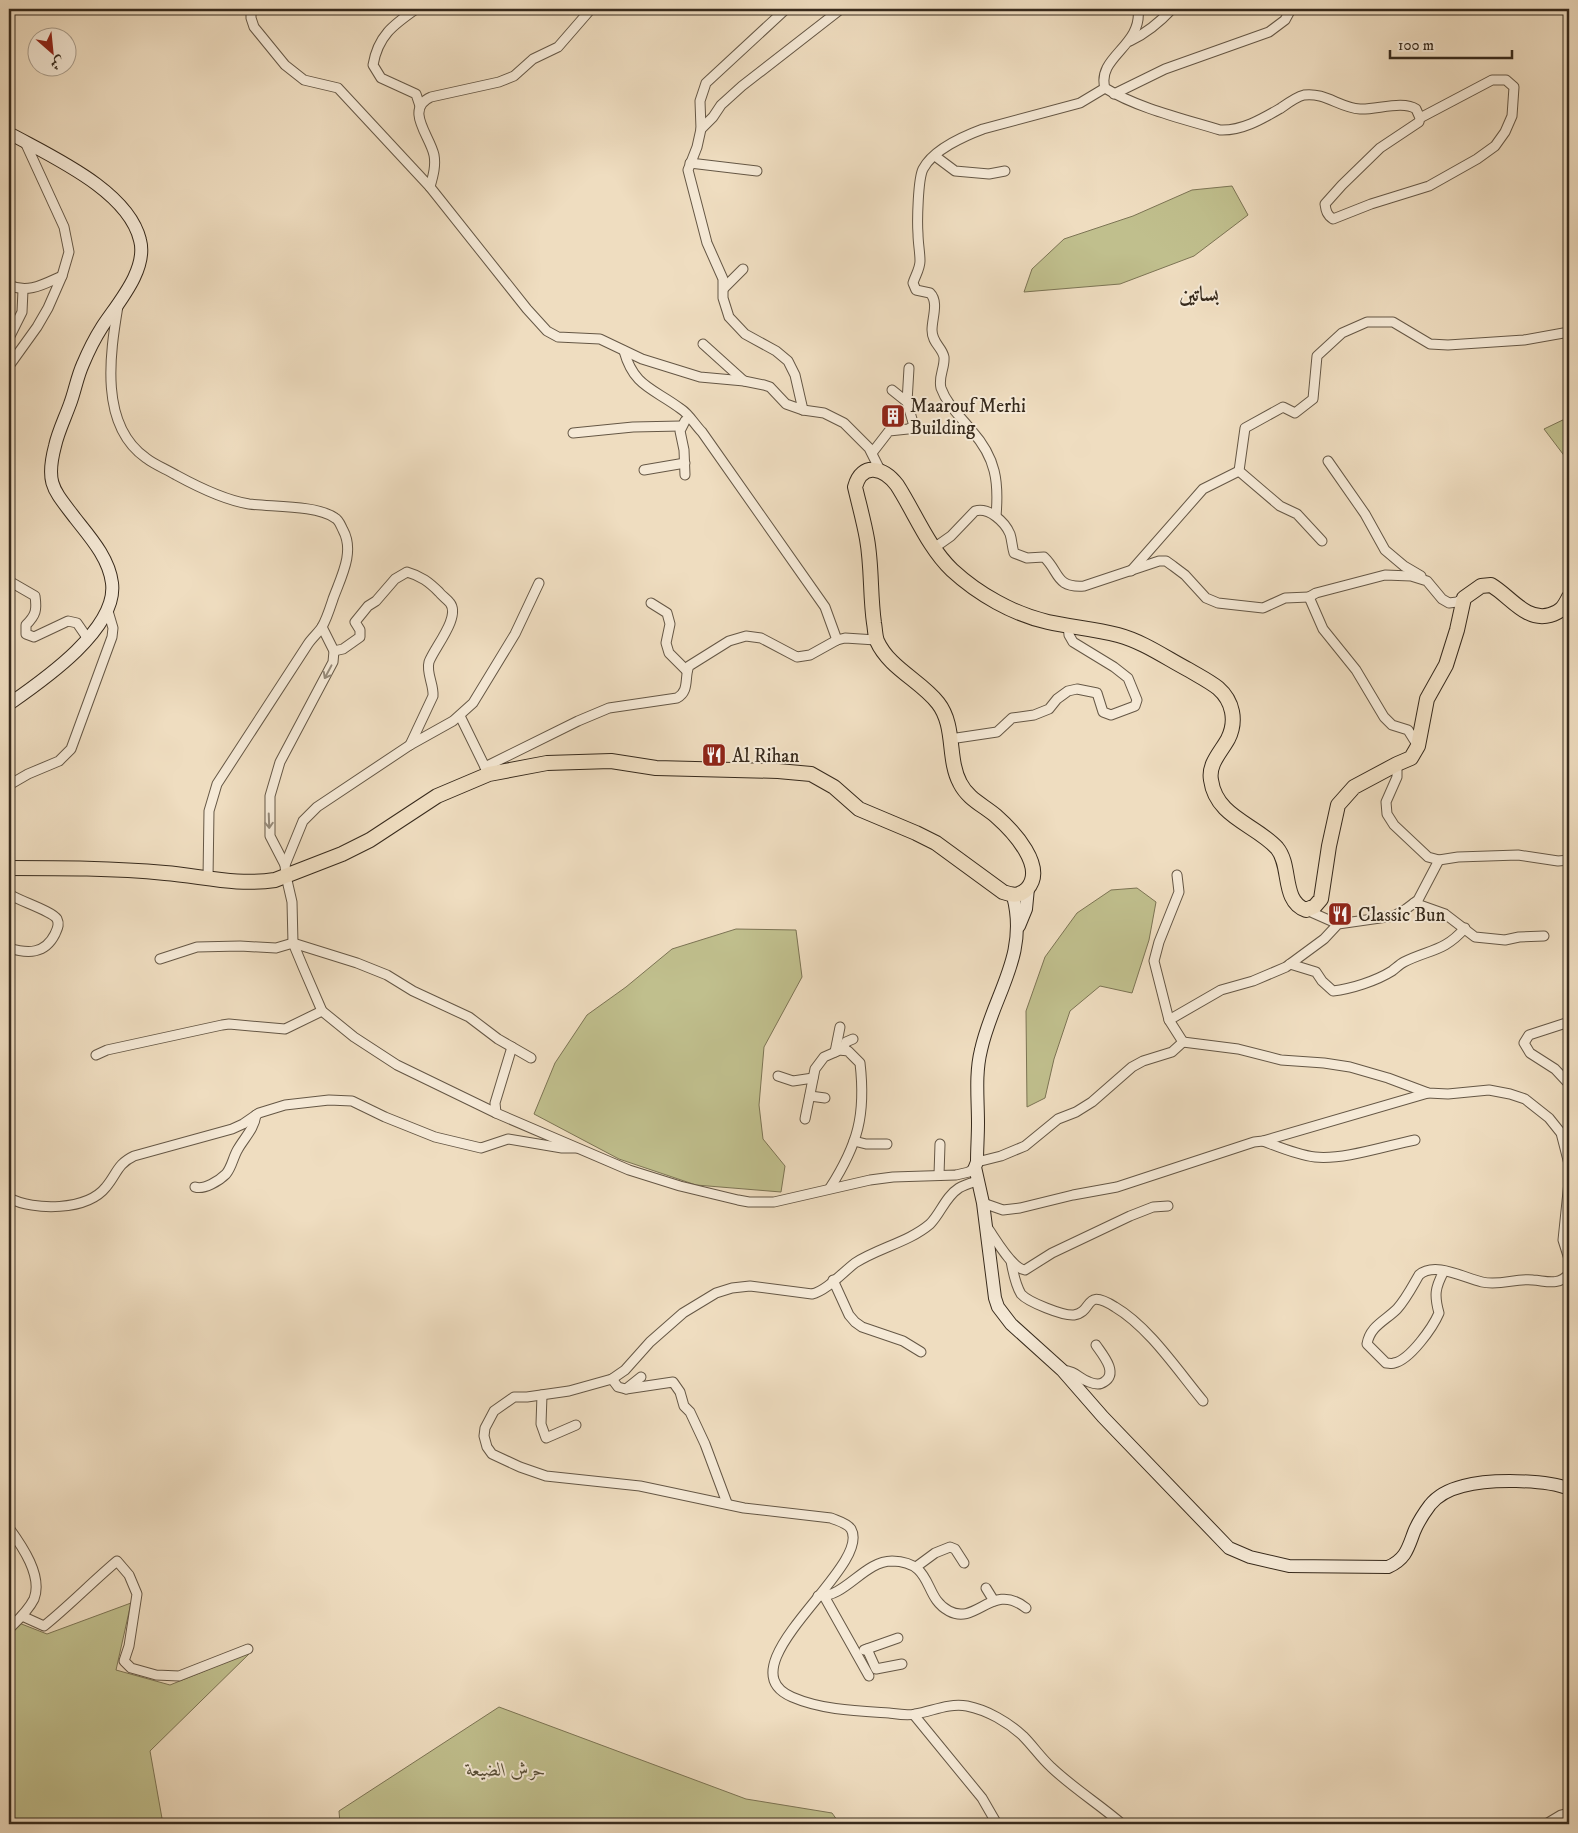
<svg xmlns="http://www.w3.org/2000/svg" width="1578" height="1833" font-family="'IM FELL DW Pica',Amiri,serif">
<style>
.green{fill:#c0bf8d;stroke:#7c7454}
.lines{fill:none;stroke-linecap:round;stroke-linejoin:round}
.street-casing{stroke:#655745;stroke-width:11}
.secondary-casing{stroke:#372a1c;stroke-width:14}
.primary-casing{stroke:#372a1c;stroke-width:16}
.street{stroke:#f5e9d6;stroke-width:9}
.secondary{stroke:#f5e9d6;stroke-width:12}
.primary{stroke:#efddc0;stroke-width:14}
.oneway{stroke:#968a79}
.labels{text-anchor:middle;stroke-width:4;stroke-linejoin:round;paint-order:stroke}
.poi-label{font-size:19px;fill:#372a1c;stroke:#f5e9d6;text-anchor:start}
.park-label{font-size:19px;font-style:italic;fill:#594f38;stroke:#f5e9d6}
.quarter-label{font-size:21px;font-weight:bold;fill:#372a1c;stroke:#f5e9d6}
</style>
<rect width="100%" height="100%" fill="#efddc0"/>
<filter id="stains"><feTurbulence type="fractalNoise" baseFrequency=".004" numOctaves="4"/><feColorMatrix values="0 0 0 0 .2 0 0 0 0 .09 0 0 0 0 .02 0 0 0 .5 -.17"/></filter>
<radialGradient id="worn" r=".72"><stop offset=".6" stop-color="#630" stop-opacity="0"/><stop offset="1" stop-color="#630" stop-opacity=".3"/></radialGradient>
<g class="green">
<path d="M 1232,186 L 1248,215 L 1194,256 L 1120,284 L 1024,292 L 1032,269 L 1064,239 L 1133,216 L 1192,190 Z"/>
<path d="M 1569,417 L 1569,462 L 1544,429 Z"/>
<path d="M 1137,888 L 1156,902 L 1149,940 L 1132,993 L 1100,986 L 1070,1011 L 1054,1059 L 1045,1098 L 1027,1107 L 1026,1011 L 1045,957 L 1077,913 L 1111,890 Z"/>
<path d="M 736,929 L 796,930 L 802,977 L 764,1047 L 759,1105 L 763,1139 L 785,1166 L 781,1192 L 696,1185 L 619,1159 L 534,1114 L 555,1063 L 587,1015 L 626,987 L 672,949 Z"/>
<path d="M 131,1603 L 116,1670 L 170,1685 L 251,1652 L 150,1751 L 163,1824 L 9,1824 L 9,1636 L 19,1623 L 47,1634 Z"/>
<path d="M 499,1707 L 746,1799 L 832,1813 L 840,1824 L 340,1824 L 339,1811 Z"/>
</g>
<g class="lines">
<defs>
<g id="street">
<path d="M 251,9 L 251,18 L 254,27 L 285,65 L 304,80 L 338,88 L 430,187 C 433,176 436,166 434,155 C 430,136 404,109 431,97 L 499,82 L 514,76 L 533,59 L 558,47 L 591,9"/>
<path d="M 416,9 C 393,25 378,36 373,65 L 381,78 L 416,94 L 420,106"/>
<path d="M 1138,9 C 1143,46 1096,57 1105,88 C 1137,108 1184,119 1220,130 C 1242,131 1262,119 1281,108 C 1288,103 1296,97 1304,95 C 1325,92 1340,108 1360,109 C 1376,110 1403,100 1416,109 L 1420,118 L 1419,122 L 1380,148 L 1342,185 L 1325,204 C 1326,211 1327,215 1333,219 L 1371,204 L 1429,186 L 1477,159 L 1495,146 L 1505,132 L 1512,116 L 1514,87 L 1506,80 L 1492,80 L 1420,118"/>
<path d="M 1130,41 C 1147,33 1159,23 1172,9"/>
<path d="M 1114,94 L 1165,69 L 1269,32 L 1285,20 L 1291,9"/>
<path d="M 701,129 L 700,101 L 706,83 L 786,9"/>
<path d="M 935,156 L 955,171 L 989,174 L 1005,171"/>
<path d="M 690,163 L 757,171"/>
<path d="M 430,187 L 527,309 L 547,331 L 558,337 L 600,339 L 642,359 L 700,377 L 744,381 L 764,385 L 770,387 L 786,404 L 803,410 L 824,413 L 844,423 L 869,448 L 880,470"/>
<path d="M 9,285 C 28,294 44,284 62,276"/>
<path d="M 724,288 L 743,269"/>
<path d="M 118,306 C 110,354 99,425 146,458 C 155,465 166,469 176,475 C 198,487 224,500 249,504 C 272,507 317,505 335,518 C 339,520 341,526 343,530 C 355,552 341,577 333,599 C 330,608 327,618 322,627 C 318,633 312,638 308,644 L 217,784 L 209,811 L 208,878"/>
<path d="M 9,338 L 22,312 L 23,290"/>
<path d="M 703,344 L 744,381"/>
<path d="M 624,351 C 634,387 653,388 681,409 C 689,414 695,425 702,432 L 825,607 L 837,640"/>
<path d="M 9,366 L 37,327 L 48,308 L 62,276 L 69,252 L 64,227 L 25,142"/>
<path d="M 907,402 L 909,368"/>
<path d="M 803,410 L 795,375 L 788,361 L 776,351 L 745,334 L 729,317 L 723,298 L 723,279 L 707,243 L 688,170 L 697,147 L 701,129 L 713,117 L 721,105 L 742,86 L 841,9"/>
<path d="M 685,421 L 680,431 L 684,450 L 685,475"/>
<path d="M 573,433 L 633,427 L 681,426"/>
<path d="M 872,453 L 889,431 L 908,429 L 914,426 L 907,402 L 892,390"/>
<path d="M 1328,461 L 1365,514 L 1385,550 L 1404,566 L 1421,576"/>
<path d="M 644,470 L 685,463"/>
<path d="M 996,516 C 999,482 996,458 972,431 C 961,417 947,405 941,388 C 938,377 945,368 944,357 C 942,347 932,343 932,330 C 932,318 939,302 930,293 L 916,290 L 913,283 C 915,276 920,269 920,261 C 920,252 918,243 918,234 C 917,221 918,179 923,169 C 933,150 964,136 983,129 L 1080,103 L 1105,88"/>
<path d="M 1322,541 L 1297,514 L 1280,506 L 1239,471 L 1245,428 L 1283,407 L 1295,413 L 1313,399 L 1317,356 L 1342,333 L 1367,322 L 1393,322 L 1430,344 L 1448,345 L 1524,340 L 1569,332"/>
<path d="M 934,548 L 951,536 L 975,511 C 989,507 1005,522 1010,534 C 1012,540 1012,547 1014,553 L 1027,558 L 1044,557 C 1060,572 1055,588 1084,586 L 1159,561 L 1166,561 L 1173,566 L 1185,575 L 1206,598 L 1218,603 L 1263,608 L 1285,598 L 1309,597"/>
<path d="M 1131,571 L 1203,489 L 1239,471"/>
<path d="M 9,581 L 35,596 C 37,610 36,615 26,625 L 26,634 L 34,637 L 68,621 L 77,623 L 88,639"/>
<path d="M 651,603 L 667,613 L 670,624 L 666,643 L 669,653 L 687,671"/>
<path d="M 322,627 L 334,651 L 333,662 L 280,762 L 270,796 L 270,836 L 285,865 L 286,876 L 292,902 L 293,943 L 303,967 L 322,1011 L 354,1037 L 397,1065 L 496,1113 L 629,1170 L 680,1186 L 738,1200 L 749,1202 L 774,1202 L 870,1180 L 893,1177 L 956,1175 L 969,1172 L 975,1167"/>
<path d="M 334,651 L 343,649 L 360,637 L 360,630 L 355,622 L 368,606 L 376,601 L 395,579 L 407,572 C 421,576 429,582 439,592 C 442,596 447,599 450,603 C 461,617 434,648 429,662 C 426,673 434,685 433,696 L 410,745"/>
<path d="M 460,716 L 485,767"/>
<path d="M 950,739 L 997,732 L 1012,718 L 1034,715 L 1049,709 L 1057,699 L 1068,691 L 1077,689 L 1097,693 L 1103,712 L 1111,715 L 1135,706 L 1137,700 L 1128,678 L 1114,667 L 1073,642 L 1069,635 L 1068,625"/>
<path d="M 1418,746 L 1408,730 L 1392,725 L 1384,717 L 1356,670 L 1323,629 L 1309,597 L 1316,593 L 1385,575 L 1411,576 L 1427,581 L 1442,599 L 1449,603 L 1457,602 L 1464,598"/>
<path d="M 1397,764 L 1397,777 L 1386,802 L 1387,814 L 1394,825 L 1428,857 L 1439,860 L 1458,857 L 1518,855 L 1558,861 L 1569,860"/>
<path d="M 489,774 L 485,767 L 578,721 L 609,708 L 677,698 C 690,691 684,677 689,666 L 729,641 L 746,636 L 761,638 L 797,657 L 810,655 L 837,640 L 845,638 L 876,640"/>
<path d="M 9,785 L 28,774 L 59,761 L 71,749 L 112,637 L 113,628 L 108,611"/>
<path d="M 285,865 L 303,821 L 317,807 L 410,745 L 453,721 L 473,703 L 515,634 L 539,583"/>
<path d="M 1177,875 L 1179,892 L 1159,942 L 1154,961 L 1169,1020 L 1183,1042"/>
<path d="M 9,894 C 19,901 52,911 57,919 C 60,925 57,929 55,934 C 45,954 28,954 9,948"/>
<path d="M 1414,903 L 1445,914 L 1475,937 L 1505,940 L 1519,937 L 1544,936"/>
<path d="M 1304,909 L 1338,924"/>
<path d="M 160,959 L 197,947 L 240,946 L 276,948 L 293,943 L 357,963 L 387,975 L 413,991 L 469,1017 L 498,1039 L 531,1058"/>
<path d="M 1290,964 L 1316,972 L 1322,981 L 1333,991 C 1351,989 1376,981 1392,971 C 1396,968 1400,964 1404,962 C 1430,949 1444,952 1465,928"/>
<path d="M 1169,1020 L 1221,990 L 1253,981 L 1286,967 L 1324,939 L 1338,924 L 1394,916 L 1406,909 L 1418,900 L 1439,860"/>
<path d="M 1569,1022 L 1529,1035 L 1524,1043 L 1530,1053 L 1555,1069 L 1569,1084"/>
<path d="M 1183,1042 L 1238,1049 L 1281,1060 L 1324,1063 L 1350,1067 L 1388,1078 L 1428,1093 L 1448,1094 L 1489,1090 L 1510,1094 L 1525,1099 L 1549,1118 L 1561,1133 L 1569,1164"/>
<path d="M 843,1050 L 846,1042 L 853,1039"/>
<path d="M 835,1052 L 840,1027"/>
<path d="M 96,1055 L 107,1050 L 222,1025 L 229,1024 L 285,1029 L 322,1011"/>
<path d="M 778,1076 L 793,1081 L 813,1078"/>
<path d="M 810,1096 L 825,1098"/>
<path d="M 496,1113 L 495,1103 L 512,1047"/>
<path d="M 805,1119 L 815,1069 L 824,1057 L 840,1050 L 848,1051 L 860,1063 C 866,1115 858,1144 830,1188"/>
<path d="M 854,1141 L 866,1144 L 887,1144"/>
<path d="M 1263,1141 C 1279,1147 1297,1155 1315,1157 C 1344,1160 1385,1146 1415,1140"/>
<path d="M 977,1162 L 1001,1156 L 1025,1146 L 1058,1119 L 1076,1112 L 1092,1102 L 1132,1067 L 1143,1061 L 1172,1052 L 1183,1042"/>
<path d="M 939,1175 L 940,1144"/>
<path d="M 977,1181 C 971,1183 964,1185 959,1188 C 945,1197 941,1213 930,1224 C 909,1242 878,1248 855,1263 C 842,1273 826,1291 812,1294 L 750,1286 L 732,1288 L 716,1293 L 683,1313 L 650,1342 L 625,1370 L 612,1379 L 569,1391 L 527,1397 L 514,1397 L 494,1411 L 485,1428 L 484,1436 L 487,1447 L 492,1454 L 520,1467 L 546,1476 L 640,1486 L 744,1508 L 831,1518 C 838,1521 847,1523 851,1529 C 873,1567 721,1666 792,1697 C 822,1710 857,1711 889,1713 C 897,1714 907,1716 915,1714 C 933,1711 948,1703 967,1706 C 987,1710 1008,1722 1023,1736 C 1033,1746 1041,1758 1051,1767 C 1073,1788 1099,1804 1122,1824"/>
<path d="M 1569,1182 L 1563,1240 L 1569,1259"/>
<path d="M 195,1187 C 204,1190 219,1181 226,1174 C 232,1167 233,1157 238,1149 C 245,1137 254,1129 256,1115"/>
<path d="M 9,1198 C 34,1211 87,1211 106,1187 C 117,1174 117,1164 134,1156 L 232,1129 L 243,1124 L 259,1113 L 285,1105 L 329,1100 L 352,1101 L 385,1117 L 435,1137 L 481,1148 L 508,1139 L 562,1148 L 576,1148"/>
<path d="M 983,1203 L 1003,1210 L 1020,1208 L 1073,1195 L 1117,1187 L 1254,1142 L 1263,1141 L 1428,1093"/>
<path d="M 987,1227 C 995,1238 1012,1269 1025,1270 L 1052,1253 L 1130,1216 L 1153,1207 L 1168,1206"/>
<path d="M 1011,1261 C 1013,1272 1015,1284 1021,1294 C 1028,1302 1063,1316 1074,1315 C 1094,1312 1083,1287 1115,1307 C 1149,1327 1178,1371 1203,1401"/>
<path d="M 1444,1271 C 1435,1288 1434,1295 1439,1313 C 1433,1327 1410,1360 1394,1363 C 1392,1364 1389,1363 1386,1363 L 1367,1344 C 1370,1326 1385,1321 1397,1309 C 1406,1299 1412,1287 1419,1275 C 1435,1261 1464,1278 1482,1282 C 1500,1286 1516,1278 1533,1280 C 1547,1281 1558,1286 1569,1274"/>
<path d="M 833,1280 L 849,1315 L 855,1322 L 862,1327 L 903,1341 L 921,1352"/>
<path d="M 1062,1370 C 1076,1371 1078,1378 1089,1382 C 1094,1384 1100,1385 1104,1382 C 1119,1373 1102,1354 1096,1345"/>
<path d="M 612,1379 L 618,1387 L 626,1389 L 673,1382 L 680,1392 L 684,1406 L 690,1412 L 705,1444 L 727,1503"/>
<path d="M 626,1389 L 641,1377"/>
<path d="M 542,1395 L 541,1424 L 546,1438 L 576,1425"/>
<path d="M 9,1528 C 22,1546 43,1576 34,1599 C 28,1611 18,1620 9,1629"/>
<path d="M 916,1567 L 935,1553 L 950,1547 L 955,1549 L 964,1563"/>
<path d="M 986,1588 L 994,1601"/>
<path d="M 818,1596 C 845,1598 864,1561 892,1561 C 935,1562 922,1597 949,1611 C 977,1626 992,1581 1026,1608"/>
<path d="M 824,1596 L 869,1676"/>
<path d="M 22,1616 L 44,1626 C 69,1606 92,1582 117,1561 L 129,1575 L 137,1594 L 129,1646 L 124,1661 L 131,1668 L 156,1675 L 179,1676 L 248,1649"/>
<path d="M 867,1649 L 876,1669 L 902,1664"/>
<path d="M 864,1650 L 898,1638"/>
<path d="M 914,1715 L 982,1798 L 997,1824"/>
<path d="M 1546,1824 L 1561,1815 L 1569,1813"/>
</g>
<g id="secondary">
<path d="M 9,133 C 50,156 128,190 140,240 C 148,270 117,304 102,327 C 95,338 88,352 83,364 C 77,377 75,391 70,404 C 65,418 58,432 55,446 C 45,484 54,490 75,518 C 90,537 109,558 112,583 C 118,629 42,681 9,704"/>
<path d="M 1013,896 C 1029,956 993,995 981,1050 C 975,1074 978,1099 978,1123 C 978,1136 977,1149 977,1162 L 975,1167 L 983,1203 L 995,1298 L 998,1307 L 1011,1324 L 1062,1370 L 1103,1417 L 1229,1548 L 1250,1557 L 1289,1566 L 1388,1567 C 1406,1559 1408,1548 1414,1532 C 1418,1522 1424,1513 1430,1505 C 1438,1495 1451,1489 1463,1486 C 1488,1479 1545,1479 1569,1489"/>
<path d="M 1019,926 L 1026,909 L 1028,888"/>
</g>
<path id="primary" d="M 9,868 C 61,868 113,868 165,873 C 202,876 238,886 275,880 L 342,854 L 370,840 L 437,796 L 489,774 L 547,763 L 611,761 L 656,768 L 778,771 L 811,774 L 834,787 L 859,809 L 916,833 L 936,843 L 1003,892 C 1012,895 1019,897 1027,889 C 1047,867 1013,831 996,816 C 983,805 968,799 960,783 C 947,759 956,726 938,703 C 921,681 889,668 877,641 C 875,636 875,628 874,623 C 870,595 872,567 867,539 C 864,522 859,504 855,487 C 862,461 884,468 897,485 C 915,513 928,547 952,570 C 978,594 1013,614 1048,622 C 1071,627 1095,629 1118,635 C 1144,642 1166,658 1189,670 C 1199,676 1209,681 1218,688 C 1233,701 1237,721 1228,739 C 1221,752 1208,764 1211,780 C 1216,817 1255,824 1277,848 C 1292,866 1281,901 1306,910 L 1315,906 L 1321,899 L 1329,846 L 1338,805 L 1354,787 L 1397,764 L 1411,758 L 1418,746 L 1427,699 L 1446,665 L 1457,630 L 1464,598 L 1481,586 L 1491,585 C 1510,596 1526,622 1550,615 C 1561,612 1564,607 1569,597"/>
</defs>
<use href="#street" class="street-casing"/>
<use href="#secondary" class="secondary-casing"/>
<use href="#primary" class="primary-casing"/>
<use href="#street" class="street"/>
<use href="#secondary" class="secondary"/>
<use href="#primary" class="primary"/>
</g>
<defs><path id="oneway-shaft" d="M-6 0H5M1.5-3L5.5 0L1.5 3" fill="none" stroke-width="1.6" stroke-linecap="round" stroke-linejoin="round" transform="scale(1.25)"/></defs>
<g class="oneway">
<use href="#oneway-shaft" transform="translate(328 672) rotate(118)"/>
<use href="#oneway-shaft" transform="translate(269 821) rotate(88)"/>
</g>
<defs>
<symbol id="building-square" viewBox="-11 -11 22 22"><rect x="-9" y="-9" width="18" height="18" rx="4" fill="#8f2418" stroke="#f5e9d6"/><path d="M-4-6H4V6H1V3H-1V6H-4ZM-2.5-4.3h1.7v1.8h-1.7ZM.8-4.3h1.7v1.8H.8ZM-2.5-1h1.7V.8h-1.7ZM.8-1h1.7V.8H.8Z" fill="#fff"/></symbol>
<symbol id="restaurant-square" viewBox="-11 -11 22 22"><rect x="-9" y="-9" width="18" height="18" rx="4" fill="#8f2418" stroke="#f5e9d6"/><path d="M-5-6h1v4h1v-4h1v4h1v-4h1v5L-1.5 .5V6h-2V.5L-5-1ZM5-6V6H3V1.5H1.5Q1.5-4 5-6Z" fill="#fff"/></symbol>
</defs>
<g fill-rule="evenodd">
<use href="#building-square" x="879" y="402" width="28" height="28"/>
<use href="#restaurant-square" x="700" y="741" width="28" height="28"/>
<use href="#restaurant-square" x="1326" y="900" width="28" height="28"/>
</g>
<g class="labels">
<g class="poi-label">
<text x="910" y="412">Maarouf Merhi<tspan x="910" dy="22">Building</tspan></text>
<text x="732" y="762">Al Rihan</text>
<text x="1358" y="921">Classic Bun</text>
</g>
<g class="park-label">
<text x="506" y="1776">حرش الضيعة</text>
</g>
<g class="quarter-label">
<text x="1199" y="301">بساتين</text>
</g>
</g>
<rect width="1578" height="1833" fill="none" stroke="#efddc0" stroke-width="30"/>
<rect x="10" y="10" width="1558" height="1813" fill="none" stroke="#372a1c" stroke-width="2.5"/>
<rect x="15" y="15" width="1548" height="1803" fill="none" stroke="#372a1c"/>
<g transform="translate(52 52) rotate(153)"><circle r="24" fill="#f5e9d6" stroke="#a99d8c"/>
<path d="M0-4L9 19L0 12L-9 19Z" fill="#8f2418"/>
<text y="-8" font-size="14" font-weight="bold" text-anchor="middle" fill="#372a1c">ش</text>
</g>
<path d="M1390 50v8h122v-8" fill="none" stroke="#372a1c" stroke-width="2.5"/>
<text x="1398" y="50" font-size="15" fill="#372a1c" stroke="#f5e9d6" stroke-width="4" paint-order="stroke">100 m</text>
<rect width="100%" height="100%" filter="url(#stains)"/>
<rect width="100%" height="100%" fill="url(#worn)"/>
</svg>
